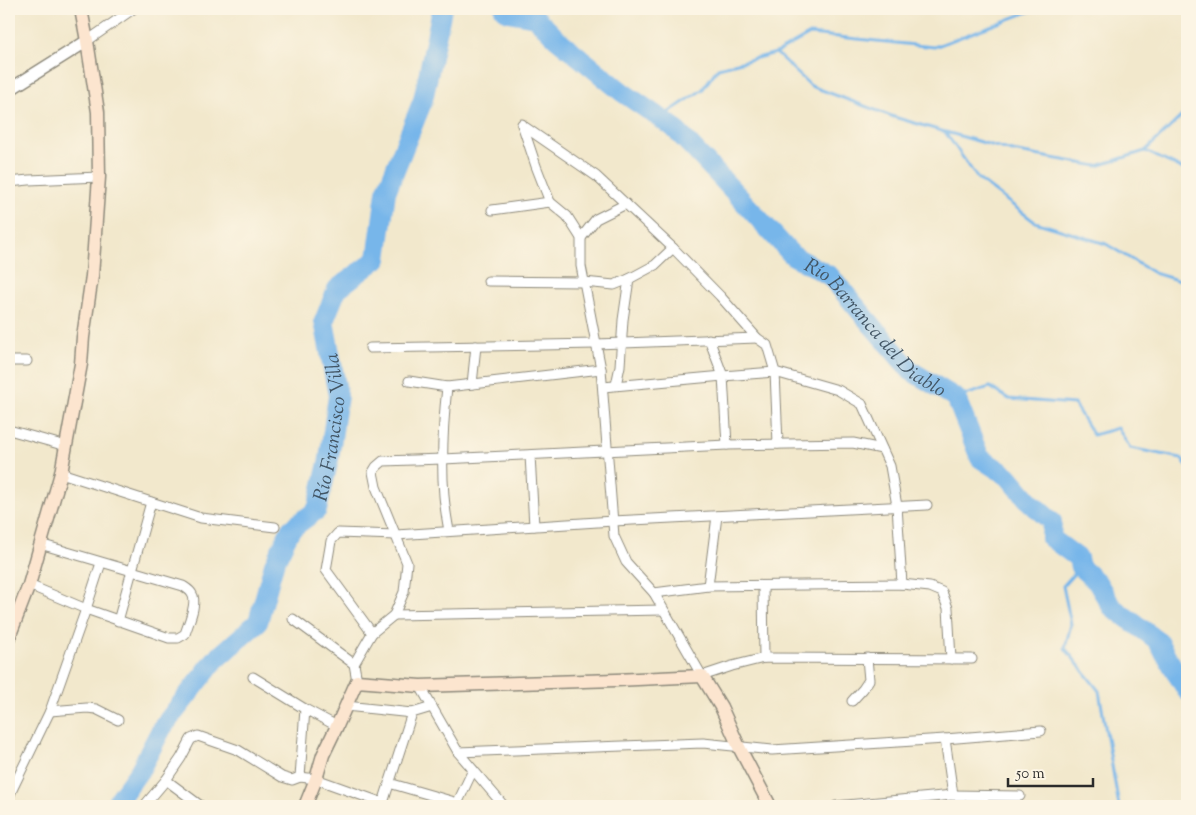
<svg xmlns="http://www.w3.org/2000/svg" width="1196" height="815" font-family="'Sorts Mill Goudy',serif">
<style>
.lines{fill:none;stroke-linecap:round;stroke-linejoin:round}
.stream{stroke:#77b6ea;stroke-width:3}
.river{stroke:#77b6ea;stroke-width:20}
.minor-casing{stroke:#8e8a7c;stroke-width:11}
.tertiary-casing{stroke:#8e8a7c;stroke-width:14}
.secondary-casing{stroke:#8e8a7c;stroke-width:15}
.minor{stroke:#fff;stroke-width:9}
.tertiary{stroke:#fff;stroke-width:11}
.secondary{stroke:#fce5cf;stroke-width:12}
.labels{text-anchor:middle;stroke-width:4;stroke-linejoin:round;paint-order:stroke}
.water-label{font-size:20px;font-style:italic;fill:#425564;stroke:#fcf5e5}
</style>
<rect width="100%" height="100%" fill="#fcf5e5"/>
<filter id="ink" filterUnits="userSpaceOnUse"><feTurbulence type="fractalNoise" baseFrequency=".02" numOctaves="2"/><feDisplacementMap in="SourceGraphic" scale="10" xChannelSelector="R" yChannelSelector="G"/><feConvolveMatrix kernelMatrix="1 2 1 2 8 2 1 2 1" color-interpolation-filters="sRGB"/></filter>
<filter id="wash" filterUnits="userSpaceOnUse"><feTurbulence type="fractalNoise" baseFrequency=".0096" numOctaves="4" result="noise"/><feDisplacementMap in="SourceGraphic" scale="20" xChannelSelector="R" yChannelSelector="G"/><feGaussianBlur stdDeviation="1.12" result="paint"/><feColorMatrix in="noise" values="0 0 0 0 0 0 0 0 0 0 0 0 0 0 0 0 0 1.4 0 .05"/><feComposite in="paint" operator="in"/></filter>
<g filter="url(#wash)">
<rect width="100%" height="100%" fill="#f2e8cc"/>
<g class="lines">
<g class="stream">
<path d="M 535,17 L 539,9"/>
<path d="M 776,53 L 810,34 L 934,47 L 1036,9"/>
<path d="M 660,118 L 702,90 L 718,68 L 776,53 L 811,86 L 894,117 L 945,132 L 978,179 L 1035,222 L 1106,244 L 1154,273 L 1187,283"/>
<path d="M 946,132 L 1012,151 L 1097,166 L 1145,151 L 1187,171"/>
<path d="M 1145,151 L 1187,111"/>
<path d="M 956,398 L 990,387 L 1009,399 L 1074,404 L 1093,435 L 1118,428 L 1130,448 L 1181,458 L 1187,466"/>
<path d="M 1080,567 L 1063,586 L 1071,624 L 1065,648 L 1099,691 L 1119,806"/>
</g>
<g class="river">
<path id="s1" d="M 504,9 L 508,12 L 535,17 L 556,38 L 622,92 L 673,127 L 740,198 L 792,255 L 830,276 L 911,371 L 956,398 L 980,458 L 1008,476 L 1030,502 L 1052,522 L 1051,538 L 1078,558 L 1080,567 L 1097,582 L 1112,607 L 1157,640 L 1187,691"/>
<path id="s2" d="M 114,806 L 140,770 L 162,728 L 215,660 L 258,622 L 274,564 L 291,529 L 317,510 L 329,459 L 338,396 L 324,321 L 337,289 L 377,259 L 386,192 L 423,100 L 442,9"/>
</g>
</g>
</g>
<g filter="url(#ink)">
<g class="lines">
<defs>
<g id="minor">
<path d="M 9,10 L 10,9"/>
<path d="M 87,41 L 133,9"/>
<path d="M 522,124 L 536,166 L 550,202 L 567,216 L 581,238 L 581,266 L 601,369 L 614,536 L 626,562 L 654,593 L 702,676 L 732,666 L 764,658 L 972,659"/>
<path d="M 522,125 L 596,176 L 673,248 L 720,296 L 757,338 L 767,345 L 775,372 L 838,390 L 862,404 L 890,466 L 897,506 L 902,584"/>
<path d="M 9,182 L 29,180 L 99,177"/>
<path d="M 492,210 L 550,202"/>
<path d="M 581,238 L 596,219 L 626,204"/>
<path d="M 488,281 L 584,282 L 614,285 L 629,279 L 655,265 L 673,248"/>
<path d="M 709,339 L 723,376 L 727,445"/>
<path d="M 370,348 L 596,344 L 757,338"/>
<path d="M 9,361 L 27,361"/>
<path d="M 409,381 L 447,387 L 601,369"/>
<path d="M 472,384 L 476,346"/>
<path d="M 616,385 L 620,366 L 623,320 L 629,279"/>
<path d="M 447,387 C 443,424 441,460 444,496 C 445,508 447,520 449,531"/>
<path d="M 603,387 L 723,376 L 775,372 L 778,444"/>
<path d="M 9,430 L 66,446"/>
<path d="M 530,455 L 534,526"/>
<path d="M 61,473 L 201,518 L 275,527"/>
<path d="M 29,585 L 86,609 L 169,638 L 178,638 L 185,634 C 188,624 198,603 192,594 C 190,590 186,588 183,586 L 40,544"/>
<path d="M 708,586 L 717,516"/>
<path d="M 763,586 L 764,658"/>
<path d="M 654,593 L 708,586 L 902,584 L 930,587 L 942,592 L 948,608 L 951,659"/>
<path d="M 394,615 L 663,610"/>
<path d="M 293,619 L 354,664"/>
<path d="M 118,621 L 151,502"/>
<path d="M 372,633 L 326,570 L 331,541 L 338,533 L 396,535 L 613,521 L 927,505"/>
<path d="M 253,677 L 305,709 L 337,726"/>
<path d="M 357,681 L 354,664 L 372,633 L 394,615 L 404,592 L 407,563 L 376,487 L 373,472 L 376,467 L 383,461 L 443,459 L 727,445 L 853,443 L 882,449"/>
<path d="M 420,686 L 458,752 L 504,806"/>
<path d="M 852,701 L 863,689 L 869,680 L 867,658"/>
<path d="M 346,706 L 412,713 L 432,707"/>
<path d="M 50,711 L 87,708 L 96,709 L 118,720"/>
<path d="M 945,739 L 953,795"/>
<path d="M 458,752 L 703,743 L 772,750 L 945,739 L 1041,731"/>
<path d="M 300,777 L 305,709"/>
<path d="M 166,780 L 201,806"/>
<path d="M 389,783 L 458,803"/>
<path d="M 9,796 L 50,711 L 86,609 L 101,563"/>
<path d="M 144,806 L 166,780 L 181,758 L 191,739 L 198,736 L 238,750 L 282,777 L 292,780 L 300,777 L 316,779 L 383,803"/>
<path d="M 382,806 L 412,713"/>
<path d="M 456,806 L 473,770"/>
<path d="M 836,806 L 953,795 L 1020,796"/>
</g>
<path id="tertiary" d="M 9,90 L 87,41"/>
<g id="secondary">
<path d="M 9,637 L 29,585 L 61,473 L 81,364 L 83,337 L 92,276 L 99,177 L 98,112 L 87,41 L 81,9"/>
<path d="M 305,806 L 316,779 L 323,755 L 337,726 L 357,681 L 420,686 L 616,680 L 702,676 L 721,707 L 739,747 L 770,806"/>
</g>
</defs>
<use href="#minor" class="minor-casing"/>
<use href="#tertiary" class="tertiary-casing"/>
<use href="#secondary" class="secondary-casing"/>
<use href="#minor" class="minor"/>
<use href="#tertiary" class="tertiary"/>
<use href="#secondary" class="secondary"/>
</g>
</g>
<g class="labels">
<g class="water-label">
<text dy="7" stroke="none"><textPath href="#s1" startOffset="496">Río Barranca del Diablo</textPath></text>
<text dy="7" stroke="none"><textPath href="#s2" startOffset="451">Río Francisco Villa</textPath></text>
</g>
</g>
<rect width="1196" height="815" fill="none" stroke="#fcf5e5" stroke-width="30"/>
<path d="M1008 778v8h85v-8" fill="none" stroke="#2b2b2b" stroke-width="2.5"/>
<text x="1016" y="778" font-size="15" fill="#2b2b2b" stroke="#fcf5e5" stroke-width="4" paint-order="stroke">50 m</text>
</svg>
